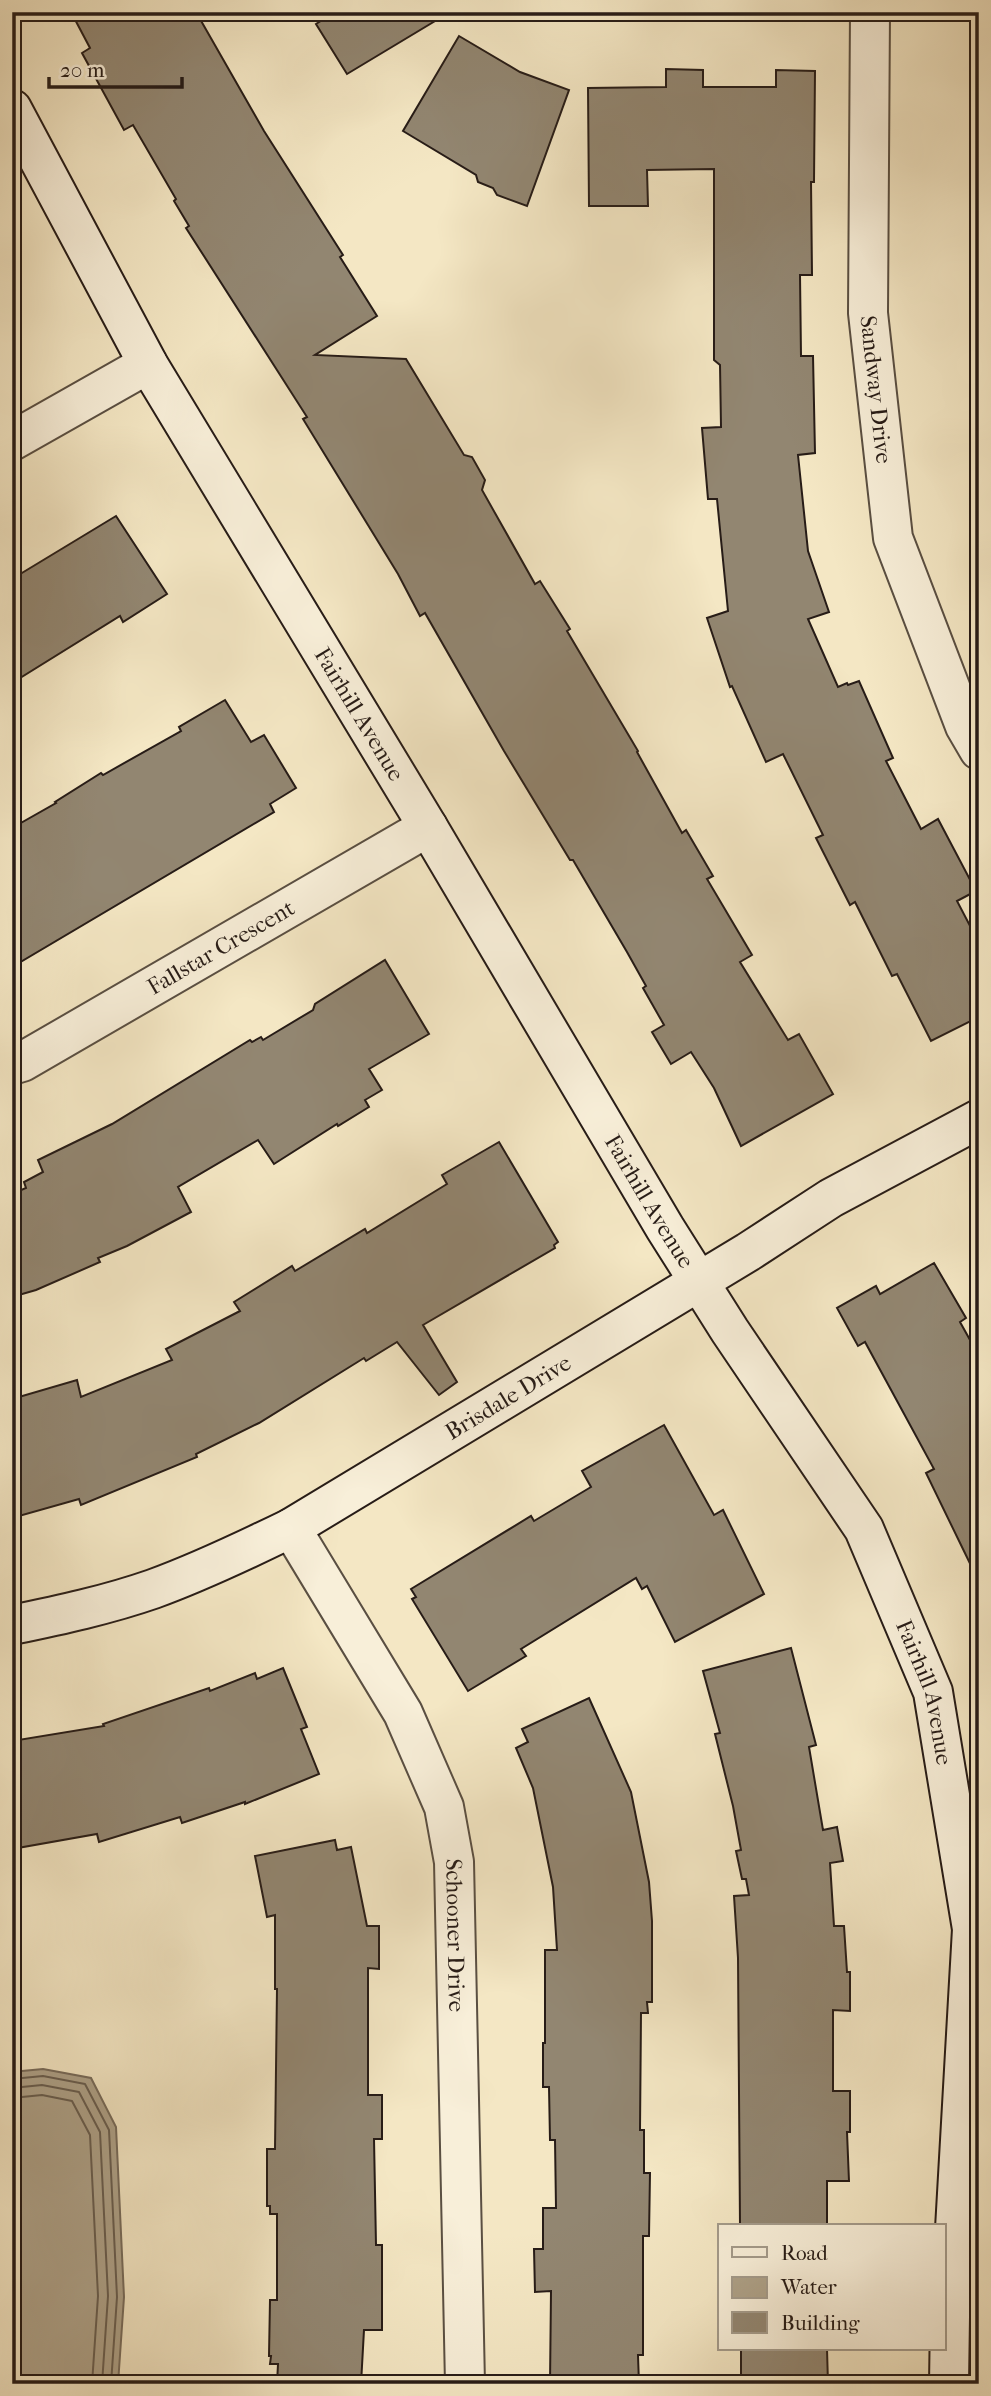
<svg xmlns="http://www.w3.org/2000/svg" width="991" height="2396" font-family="'IM FELL French Canon',serif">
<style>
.water{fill:#aea289;stroke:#786c5b;stroke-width:2}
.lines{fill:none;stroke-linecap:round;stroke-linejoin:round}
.shore{stroke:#6a5f50;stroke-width:2}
.building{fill:#928671;stroke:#271c17;stroke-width:2}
.street-casing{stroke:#5a4f42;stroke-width:42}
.secondary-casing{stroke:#271c17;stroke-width:42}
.street{stroke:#f8efd9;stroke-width:38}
.secondary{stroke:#f8efd9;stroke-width:38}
.labels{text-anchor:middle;stroke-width:6;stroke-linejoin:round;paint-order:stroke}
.street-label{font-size:23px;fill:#271c17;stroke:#f8efd9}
</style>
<rect width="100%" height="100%" fill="#f4e7c4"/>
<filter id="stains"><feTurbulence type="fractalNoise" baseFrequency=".00286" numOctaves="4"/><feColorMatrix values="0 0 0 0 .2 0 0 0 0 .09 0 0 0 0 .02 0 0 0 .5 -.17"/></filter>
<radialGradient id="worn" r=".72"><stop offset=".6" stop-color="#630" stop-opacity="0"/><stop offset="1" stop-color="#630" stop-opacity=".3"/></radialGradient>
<path class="water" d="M 43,2069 L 91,2078 L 116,2127 L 124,2297 L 118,2384 L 12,2384 L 12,2072 Z"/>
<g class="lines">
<g class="shore">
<path d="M 12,2079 L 43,2076 L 85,2084 L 109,2130 L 117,2297 L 111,2384"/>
<path d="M 12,2088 L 42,2085 L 79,2092 L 100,2132 L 108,2296 L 102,2384"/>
<path d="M 12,2098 L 42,2095 L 72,2101 L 90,2135 L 98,2296 L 92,2384"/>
</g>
</g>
<g class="building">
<path d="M 71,12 L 196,12 L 264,131 L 343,255 L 340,257 L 377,316 L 315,355 L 406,359 L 464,455 L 472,457 L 485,480 L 482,490 L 535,584 L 540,581 L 570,629 L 567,631 L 638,751 L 637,752 L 682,833 L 686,830 L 713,876 L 707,879 L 752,955 L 740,962 L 788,1040 L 799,1034 L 833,1094 L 741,1146 L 714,1088 L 691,1052 L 671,1064 L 652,1032 L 664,1025 L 643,988 L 646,986 L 627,952 L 573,860 L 570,860 L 504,751 L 425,613 L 420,616 L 398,574 L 303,419 L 307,417 L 186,228 L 189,226 L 174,201 L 176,199 L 133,125 L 124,130 L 82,53 L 90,48 Z"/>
<path d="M 335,12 L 450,12 L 347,74 L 316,24 Z"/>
<path d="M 459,36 L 520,72 L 569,90 L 527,206 L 497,195 L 493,188 L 478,182 L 476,175 L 403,131 Z"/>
<path d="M 666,69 L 703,70 L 703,87 L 776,87 L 776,70 L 815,71 L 814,182 L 811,182 L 812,275 L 800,275 L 801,356 L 813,356 L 815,453 L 798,455 L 808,551 L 829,612 L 808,619 L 838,687 L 847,683 L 848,685 L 859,681 L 893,758 L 886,761 L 921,829 L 938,819 L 976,891 L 957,901 L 979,943 L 979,1017 L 931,1041 L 897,974 L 892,976 L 855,902 L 850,905 L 816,838 L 823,835 L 783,754 L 766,762 L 732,686 L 730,687 L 707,618 L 728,611 L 717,499 L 708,499 L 702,428 L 721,427 L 720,365 L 714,360 L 714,169 L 647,170 L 648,206 L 589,206 L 588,88 L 666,87 Z"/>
<path d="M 116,516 L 167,594 L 123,622 L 120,616 L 12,683 L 12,579 Z"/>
<path d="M 225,700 L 251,742 L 264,735 L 296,788 L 270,804 L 274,812 L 12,967 L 12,828 L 56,803 L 55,802 L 101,773 L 103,775 L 181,731 L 179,727 Z"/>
<path d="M 385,960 L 429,1034 L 369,1069 L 382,1090 L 365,1100 L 369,1107 L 338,1126 L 337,1124 L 274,1164 L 258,1140 L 178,1187 L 191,1212 L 127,1246 L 98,1258 L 100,1262 L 36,1290 L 12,1297 L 12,1194 L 26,1188 L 24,1182 L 43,1172 L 38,1160 L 112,1124 L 250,1040 L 252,1042 L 261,1037 L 263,1040 L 313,1010 L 315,1004 Z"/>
<path d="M 499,1142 L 558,1242 L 554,1245 L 555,1248 L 423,1325 L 457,1382 L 439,1395 L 397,1342 L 366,1361 L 364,1358 L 259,1423 L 196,1454 L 197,1457 L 81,1505 L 79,1499 L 12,1518 L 12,1399 L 77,1380 L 81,1397 L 172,1360 L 166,1349 L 240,1311 L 234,1302 L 292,1266 L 295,1271 L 365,1229 L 367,1233 L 447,1184 L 442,1175 Z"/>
<path d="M 934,1263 L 966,1318 L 960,1322 L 979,1356 L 979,1582 L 926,1473 L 934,1469 L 865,1342 L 858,1346 L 837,1308 L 876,1286 L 880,1294 Z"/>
<path d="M 664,1425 L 714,1515 L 723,1510 L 764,1594 L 675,1642 L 647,1586 L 642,1589 L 636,1578 L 521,1649 L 526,1656 L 468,1691 L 412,1599 L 416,1597 L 411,1589 L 531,1516 L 534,1521 L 591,1487 L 582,1471 Z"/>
<path d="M 791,1648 L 816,1745 L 809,1747 L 823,1830 L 837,1827 L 843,1861 L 830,1863 L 834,1926 L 844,1926 L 847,1972 L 850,1972 L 850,2011 L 833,2010 L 833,2091 L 850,2091 L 850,2132 L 847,2132 L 849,2181 L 827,2181 L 827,2226 L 740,2226 L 738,1958 L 734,1896 L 749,1895 L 746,1879 L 742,1879 L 736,1851 L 741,1850 L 733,1806 L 715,1734 L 720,1733 L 703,1671 Z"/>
<path d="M 283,1668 L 307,1727 L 301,1729 L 319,1774 L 245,1804 L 245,1802 L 182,1823 L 180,1817 L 99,1842 L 97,1834 L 12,1849 L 12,1741 L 104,1726 L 103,1724 L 209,1688 L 210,1691 L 255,1673 L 257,1679 Z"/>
<path d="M 589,1698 L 631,1792 L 649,1882 L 652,1921 L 652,2002 L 647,2002 L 648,2013 L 641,2013 L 640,2130 L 644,2130 L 644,2173 L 650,2173 L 649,2236 L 643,2236 L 643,2355 L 638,2355 L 639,2384 L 550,2384 L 551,2291 L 535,2292 L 534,2249 L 543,2249 L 543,2208 L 556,2208 L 555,2140 L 550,2140 L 549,2087 L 543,2087 L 543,2043 L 545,2043 L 545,1950 L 557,1950 L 553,1887 L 533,1788 L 516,1748 L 528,1742 L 522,1729 Z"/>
<path d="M 335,1840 L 337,1850 L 351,1847 L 367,1926 L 379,1926 L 379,1969 L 368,1968 L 368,2095 L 382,2095 L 382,2139 L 374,2139 L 376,2245 L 382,2245 L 382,2330 L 364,2330 L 361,2384 L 277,2384 L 278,2364 L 270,2364 L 271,2356 L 269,2356 L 270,2300 L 277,2300 L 277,2214 L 270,2214 L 270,2206 L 267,2206 L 267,2149 L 275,2149 L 277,1989 L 275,1989 L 275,1915 L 267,1917 L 255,1856 Z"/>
<path d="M 741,2349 L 827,2349 L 828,2384 L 741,2384 Z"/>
</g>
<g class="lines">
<defs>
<g id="street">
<path id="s1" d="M 870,12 L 868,313 L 893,538 L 965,726 L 979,750"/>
<path d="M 12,441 L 148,364"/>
<path id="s2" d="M 12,1065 L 22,1062 L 428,827"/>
<path id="s3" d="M 291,1528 L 403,1713 L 444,1807 L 454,1862 L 465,2384"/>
</g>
<g id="secondary">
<path id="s4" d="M 12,109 L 148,364 L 428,827 L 665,1228 L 730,1331 L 864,1529 L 933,1692 L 972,1929 L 950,2317 L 949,2384"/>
<path id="s5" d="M 12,1625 C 60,1615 107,1605 153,1589 C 200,1572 246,1550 291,1528 L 748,1252 L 831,1198 L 979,1119"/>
</g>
</defs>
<use href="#street" class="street-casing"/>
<use href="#secondary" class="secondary-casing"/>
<use href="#street" class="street"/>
<use href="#secondary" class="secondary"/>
</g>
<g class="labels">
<g class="street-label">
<text dy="8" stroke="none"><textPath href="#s1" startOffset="378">Sandway Drive</textPath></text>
<text dy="8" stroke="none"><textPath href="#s4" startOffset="698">Fairhill Avenue</textPath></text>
<text dy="8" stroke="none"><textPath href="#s2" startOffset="240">Fallstar Crescent</textPath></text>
<text dy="8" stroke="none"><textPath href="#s4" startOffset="1265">Fairhill Avenue</textPath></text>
<text dy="8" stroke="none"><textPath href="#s5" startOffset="550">Brisdale Drive</textPath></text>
<text dy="8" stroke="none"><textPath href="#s4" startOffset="1832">Fairhill Avenue</textPath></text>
<text dy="8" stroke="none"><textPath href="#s3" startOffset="448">Schooner Drive</textPath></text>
</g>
</g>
<rect width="991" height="2396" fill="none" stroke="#f4e7c4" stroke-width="42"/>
<rect x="14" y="14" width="963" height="2368" fill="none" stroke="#271c17" stroke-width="3.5"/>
<rect x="21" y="21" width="949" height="2354" fill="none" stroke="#271c17" stroke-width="2"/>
<rect x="718" y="2224" width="228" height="126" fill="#f8efd9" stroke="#a49b8b" stroke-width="2"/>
<rect x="732" y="2247" width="35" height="10" fill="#f8efd9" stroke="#a49b8b" stroke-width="2"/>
<text x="781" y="2260" font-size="21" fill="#271c17">Road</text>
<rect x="732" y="2277" width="35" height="21" fill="#aea289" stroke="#a49b8b" stroke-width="2"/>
<text x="781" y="2294" font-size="21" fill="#271c17">Water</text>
<rect x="732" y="2312" width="35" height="21" fill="#928671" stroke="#a49b8b" stroke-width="2"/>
<text x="781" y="2330" font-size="21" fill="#271c17">Building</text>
<path d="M49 77v10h133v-10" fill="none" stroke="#271c17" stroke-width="3.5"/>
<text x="60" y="77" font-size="21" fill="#271c17" stroke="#f8efd9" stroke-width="5" paint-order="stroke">20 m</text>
<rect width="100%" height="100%" filter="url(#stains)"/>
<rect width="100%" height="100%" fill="url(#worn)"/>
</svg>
